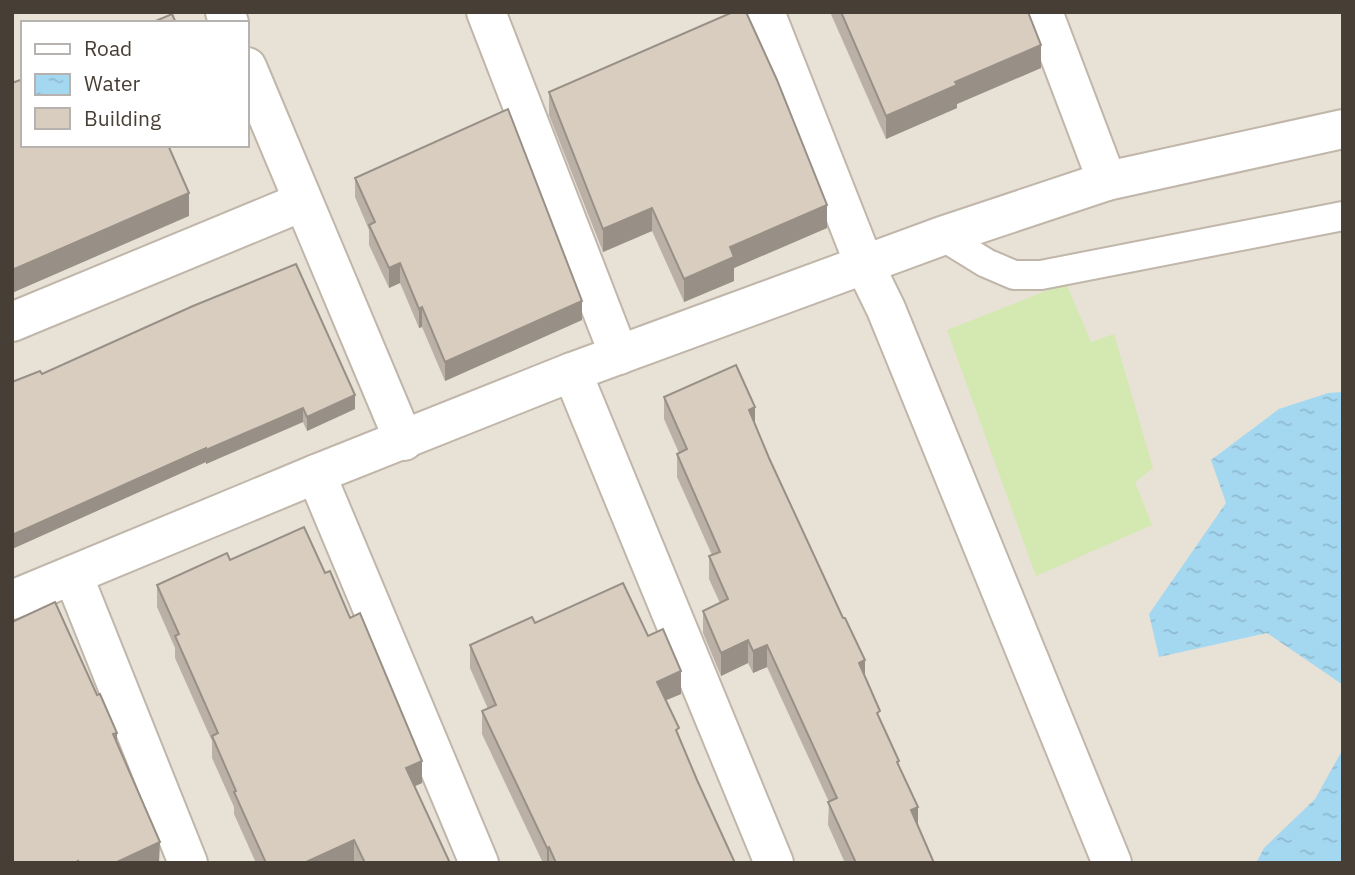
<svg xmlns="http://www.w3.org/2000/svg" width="1355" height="875" font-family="'IBM Plex Sans',sans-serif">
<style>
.residential{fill:#e8e1d6;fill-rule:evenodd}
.grass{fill:#d4e8b1}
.water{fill:url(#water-ripples)}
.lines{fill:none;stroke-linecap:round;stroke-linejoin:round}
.service-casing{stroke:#c0b6aa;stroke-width:32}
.minor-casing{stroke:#c0b6aa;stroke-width:42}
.service{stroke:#fff;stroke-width:28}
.minor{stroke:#fff;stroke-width:38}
.wall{fill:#bbb0a5}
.shaded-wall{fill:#989086}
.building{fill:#d9cdc0;stroke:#989086;stroke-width:2}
</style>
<defs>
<pattern id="water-ripples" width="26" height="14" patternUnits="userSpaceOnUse" patternTransform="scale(1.75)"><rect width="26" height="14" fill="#a4d8f1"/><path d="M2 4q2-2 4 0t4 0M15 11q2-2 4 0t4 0" fill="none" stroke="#8fbacf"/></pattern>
</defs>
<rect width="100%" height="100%" fill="#f4efe8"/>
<path class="residential" d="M 12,12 L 1343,12 L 1343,863 L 12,863 ZM 23,23 L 247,23 L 247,145 L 23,145 Z"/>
<path class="grass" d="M 1066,283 L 1091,342 L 1114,334 L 1153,468 L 1135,482 L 1152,525 L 1036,576 L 947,330 Z"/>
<g class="water">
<path d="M 1343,392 L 1343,685 L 1267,633 L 1159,657 L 1149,614 L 1226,503 L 1211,460 L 1279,409 L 1328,393 Z"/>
<path d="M 1343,749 L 1343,863 L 1256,863 L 1264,848 L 1315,799 Z"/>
</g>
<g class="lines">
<defs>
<path id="service" d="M 942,236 L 986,263 L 1014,275 L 1041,275 L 1343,216"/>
<g id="minor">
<path d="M 225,12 L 229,23"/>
<path d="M 486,12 L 619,355"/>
<path d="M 765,12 L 865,266 L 886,309 L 1112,863"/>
<path d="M 1043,12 L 1107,181"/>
<path d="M 247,67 L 404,441"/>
<path d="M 12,322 L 302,202"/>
<path d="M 572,372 L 774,863"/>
<path d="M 316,474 L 479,863"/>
<path d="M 73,575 L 188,863"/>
<path d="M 12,600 L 316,474 L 572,372 L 942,236 L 1107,181 L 1343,129"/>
</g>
</defs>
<use href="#service" class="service-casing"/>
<use href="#minor" class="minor-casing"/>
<use href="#service" class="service"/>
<use href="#minor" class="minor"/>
</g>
<g class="wall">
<path d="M 830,12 L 1028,12 L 1041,68 L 957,104 L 957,108 L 886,139 Z"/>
<path d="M 549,92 L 827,228 L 734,268 L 734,281 L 684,302 L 652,231 L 603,252 L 549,115 Z"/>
<path d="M 355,178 L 582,320 L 445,381 L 422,327 L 419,328 L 400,283 L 389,288 L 369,245 L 369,230 L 355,197 Z"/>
<path d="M 42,374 L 355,409 L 307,431 L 303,422 L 206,464 L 206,462 L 12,549 L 12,382 Z"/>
<path d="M 664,397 L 755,425 L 865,677 L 880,720 L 899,767 L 918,826 L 934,863 L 845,863 L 828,825 L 829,802 L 767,667 L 753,673 L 748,663 L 721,676 L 703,633 L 703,611 L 720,603 L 709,579 L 709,556 L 712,555 L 677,477 L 677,454 L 679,453 L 664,419 Z"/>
<path d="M 230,560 L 325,573 L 422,783 L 415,786 L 450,863 L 256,863 L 234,814 L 234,807 L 212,758 L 212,741 L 175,658 L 175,648 L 157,607 L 157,585 Z"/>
<path d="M 535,623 L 648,636 L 681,694 L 666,700 L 679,737 L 697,780 L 735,863 L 543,863 L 482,734 L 482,711 L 488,709 L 470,668 L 470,645 Z"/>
</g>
<g class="shaded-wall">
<path d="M 1041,45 L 1041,68 L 957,104 L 957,108 L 886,139 L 886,116 L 955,82 Z"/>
<path d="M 189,193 L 189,216 L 12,293 L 12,270 Z"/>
<path d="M 827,205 L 827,228 L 734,268 L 734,281 L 684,302 L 684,279 L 730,247 Z"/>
<path d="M 652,208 L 652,231 L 603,252 L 603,229 Z"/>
<path d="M 400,263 L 400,283 L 389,288 L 389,268 Z"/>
<path d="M 582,301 L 582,320 L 445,381 L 445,362 Z"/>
<path d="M 422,307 L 422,327 L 419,328 L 419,309 Z"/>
<path d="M 355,395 L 355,409 L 307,431 L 307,417 Z"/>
<path d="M 755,407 L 755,430 L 749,410 Z"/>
<path d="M 303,408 L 303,422 L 206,464 L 206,450 Z"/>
<path d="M 206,448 L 206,462 L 12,549 L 12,535 Z"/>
<path d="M 748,640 L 748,663 L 721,676 L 721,653 Z"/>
<path d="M 767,645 L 767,667 L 753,673 L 753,651 Z"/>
<path d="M 865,660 L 865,683 L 859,663 Z"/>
<path d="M 681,671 L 681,694 L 657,704 L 657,682 Z"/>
<path d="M 117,733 L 117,753 L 113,734 Z"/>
<path d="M 422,761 L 422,783 L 406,790 L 406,768 Z"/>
<path d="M 918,807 L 918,830 L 911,810 Z"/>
<path d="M 354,840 L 354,862 L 353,863 L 304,863 Z"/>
<path d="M 160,842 L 159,863 L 115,863 Z"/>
<path d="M 549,847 L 549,863 L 547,863 L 547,848 Z"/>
</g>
<g class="building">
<path d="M 733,12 L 746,12 L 777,80 L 827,205 L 730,247 L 734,257 L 684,279 L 652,208 L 603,229 L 549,92 Z"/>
<path d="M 841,12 L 1028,12 L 1041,45 L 955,82 L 957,85 L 886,116 Z"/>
<path d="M 172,14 L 176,23 L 151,23 Z"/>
<path d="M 23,79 L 23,145 L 168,145 L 189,193 L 12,270 L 12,83 Z"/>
<path d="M 508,109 L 582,301 L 445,362 L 422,307 L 419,309 L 400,263 L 389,268 L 369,225 L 375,222 L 355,178 Z"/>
<path d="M 296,264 L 355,395 L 307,417 L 303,408 L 206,450 L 206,448 L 12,535 L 12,382 L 40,371 L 42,374 L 193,306 Z"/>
<path d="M 736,365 L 755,407 L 749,410 L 769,458 L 843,618 L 845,618 L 865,660 L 859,663 L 880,711 L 877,713 L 899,761 L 897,762 L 918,807 L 911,810 L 934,863 L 856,863 L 828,802 L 837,798 L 767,645 L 753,651 L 748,640 L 721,653 L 703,611 L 728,599 L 709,556 L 720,552 L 677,454 L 687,449 L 664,397 Z"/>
<path d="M 304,527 L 325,573 L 330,571 L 350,618 L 360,613 L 422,761 L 406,768 L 450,863 L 365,863 L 354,840 L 304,863 L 266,863 L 234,792 L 236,791 L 212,736 L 218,733 L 175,636 L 179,634 L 157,585 L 227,553 L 230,560 Z"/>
<path d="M 623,583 L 648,636 L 663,629 L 681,671 L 657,682 L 679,728 L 676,730 L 697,780 L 735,863 L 556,863 L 549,847 L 547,848 L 482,711 L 496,705 L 470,645 L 532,617 L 535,623 Z"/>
<path d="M 55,602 L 97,695 L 100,694 L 117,733 L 113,734 L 160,842 L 115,863 L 78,863 L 78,861 L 74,863 L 12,863 L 12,622 Z"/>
</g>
<rect width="1355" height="875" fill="none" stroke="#473f36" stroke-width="28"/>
<rect x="21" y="21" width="228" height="126" fill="#ffffff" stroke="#b5b2af" stroke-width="2"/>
<rect x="35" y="44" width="35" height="10" fill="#ffffff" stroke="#b5b2af" stroke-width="2"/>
<text x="84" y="56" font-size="21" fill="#473f36">Road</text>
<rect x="35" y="74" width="35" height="21" fill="url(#water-ripples)" stroke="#b5b2af" stroke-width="2"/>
<text x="84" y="91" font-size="21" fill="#473f36">Water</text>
<rect x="35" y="108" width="35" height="21" fill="#d9cdc0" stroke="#b5b2af" stroke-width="2"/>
<text x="84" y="126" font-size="21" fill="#473f36">Building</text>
</svg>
